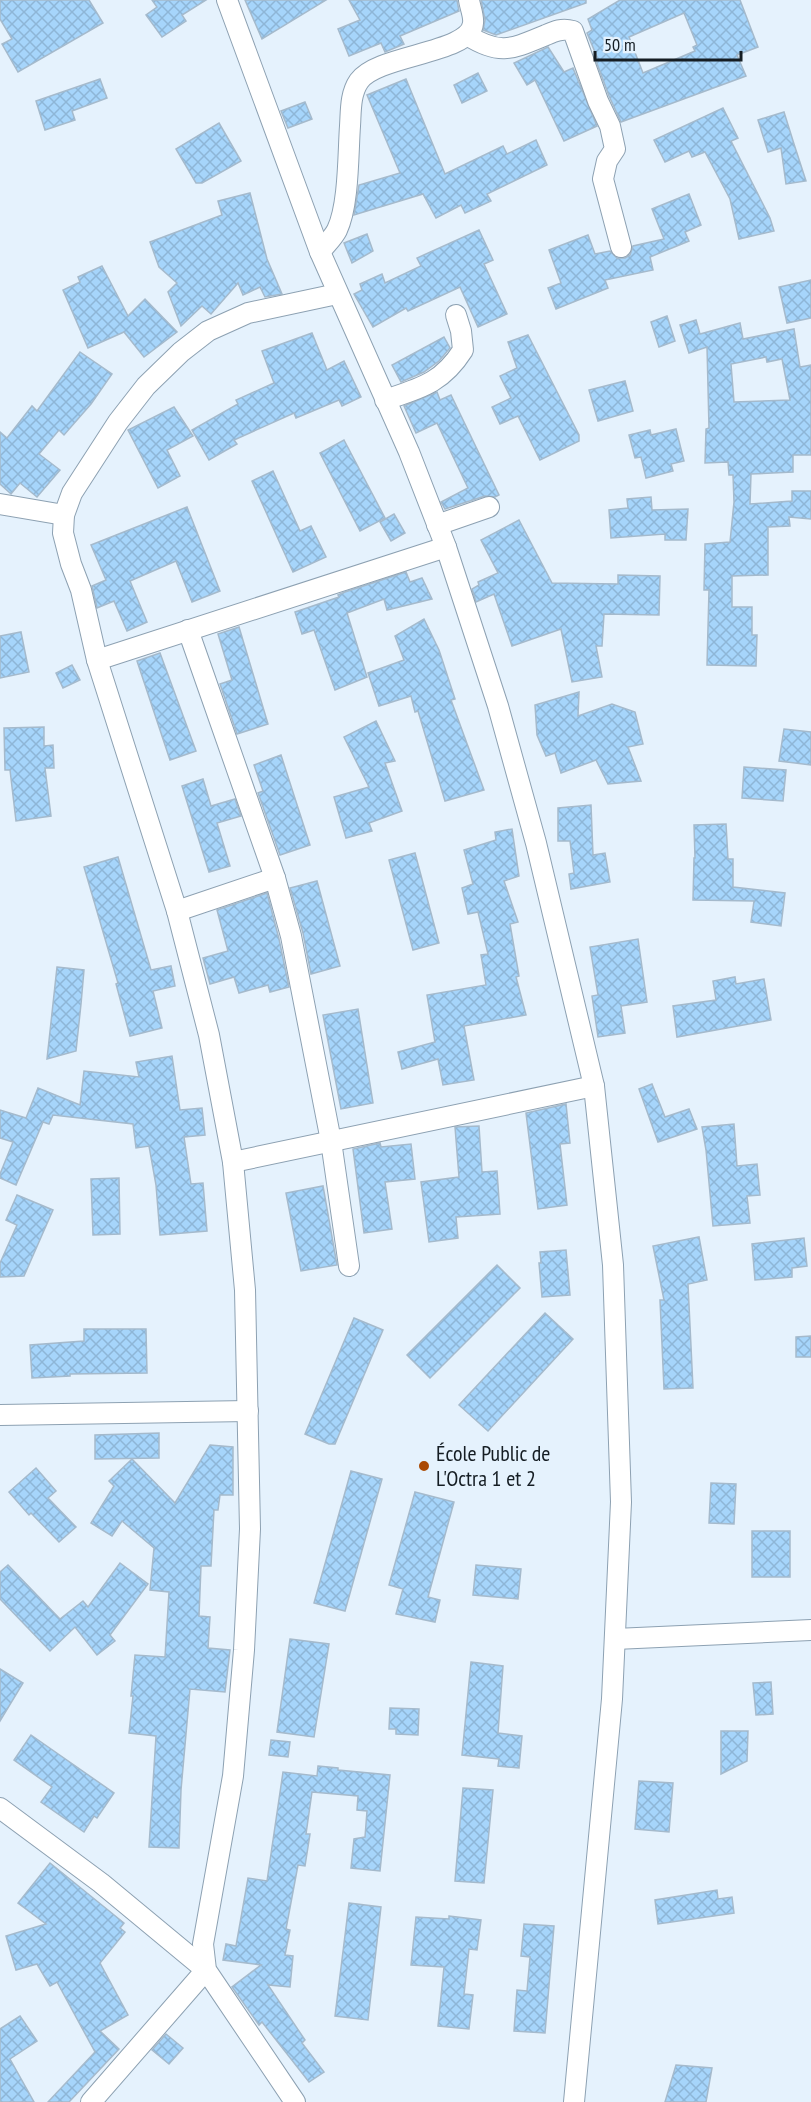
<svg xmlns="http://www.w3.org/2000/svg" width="811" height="2102" font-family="'PT Sans Narrow',sans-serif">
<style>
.building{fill:url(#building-cross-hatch);stroke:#a5bacc;stroke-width:1.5;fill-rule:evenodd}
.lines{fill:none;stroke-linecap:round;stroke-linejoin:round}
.minor-casing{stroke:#8da1b2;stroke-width:22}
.minor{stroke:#fff;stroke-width:20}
.poi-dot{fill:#aa4903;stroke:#e5f2fd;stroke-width:2}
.labels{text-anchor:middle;stroke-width:6;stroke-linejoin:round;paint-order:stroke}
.poi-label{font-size:22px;fill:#151d23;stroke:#e5f2fd;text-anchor:start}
</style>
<defs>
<pattern id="building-cross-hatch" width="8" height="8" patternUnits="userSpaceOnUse" patternTransform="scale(1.5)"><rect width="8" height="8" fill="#a6d5fb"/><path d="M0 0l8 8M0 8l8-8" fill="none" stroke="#8eb6d7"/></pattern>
</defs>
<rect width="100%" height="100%" fill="#e5f2fd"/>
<g class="building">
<path d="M 0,0 L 89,0 L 103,23 L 18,72 L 2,44 L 12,39 L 0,19 Z"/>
<path d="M 152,0 L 206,0 L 182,15 L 186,21 L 162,37 L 146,15 L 157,7 Z"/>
<path d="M 245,0 L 326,0 L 262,39 Z"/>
<path d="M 349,0 L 457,0 L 459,11 L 400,36 L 404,44 L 385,52 L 381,43 L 349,56 L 338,29 L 360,20 Z"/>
<path d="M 481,0 L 586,0 L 586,3 L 496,35 L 483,30 L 485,20 Z"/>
<path d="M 620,0 L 740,0 L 758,47 L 737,55 L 746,76 L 621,122 L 609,96 L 595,58 L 597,57 L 587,33 L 592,30 L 588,19 ZM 684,13 L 697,45 L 693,47 L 695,51 L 643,73 L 629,37 Z"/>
<path d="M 548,47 L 564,72 L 573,68 L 597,126 L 564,141 L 535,80 L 527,85 L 514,63 Z"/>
<path d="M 478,73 L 487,91 L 462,103 L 454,85 Z"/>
<path d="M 100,79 L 107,98 L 72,111 L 75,120 L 45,130 L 36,101 Z"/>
<path d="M 406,79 L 445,174 L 503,146 L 507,154 L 536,140 L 547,165 L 487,194 L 491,201 L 465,213 L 461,205 L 436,218 L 423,194 L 354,215 L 359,185 L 400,173 L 367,95 Z"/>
<path d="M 305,102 L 312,119 L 288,128 L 281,111 Z"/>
<path d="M 723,108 L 738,138 L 731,141 L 770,218 L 774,231 L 739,239 L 730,199 L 705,152 L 692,157 L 689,151 L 665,162 L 654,140 Z"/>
<path d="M 784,112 L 794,144 L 806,181 L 786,184 L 781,148 L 768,152 L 758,120 Z"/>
<path d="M 219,123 L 241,161 L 202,183 L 196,183 L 176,149 Z"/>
<path d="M 250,193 L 267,259 L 282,294 L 265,297 L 260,287 L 243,295 L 238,283 L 211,314 L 202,306 L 181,326 L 168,292 L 177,283 L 159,267 L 150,242 L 222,215 L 218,201 Z"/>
<path d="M 689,194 L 701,225 L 685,232 L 689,241 L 650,257 L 653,270 L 605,280 L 608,288 L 556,309 L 548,288 L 561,283 L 549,250 L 588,235 L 595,254 L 610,251 L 617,258 L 625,258 L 630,255 L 633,246 L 664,239 L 652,209 Z"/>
<path d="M 479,230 L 493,260 L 484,264 L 507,314 L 478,327 L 460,287 L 408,311 L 406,308 L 373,327 L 354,294 L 362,290 L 360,284 L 382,274 L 385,283 L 421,266 L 417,258 Z"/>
<path d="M 367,234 L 373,251 L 352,263 L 344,243 Z"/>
<path d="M 102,266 L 128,316 L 145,299 L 177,332 L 144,357 L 124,332 L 88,348 L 63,290 L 80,282 L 78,277 Z"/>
<path d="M 811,280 L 811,318 L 787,323 L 779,287 Z"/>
<path d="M 667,316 L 675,341 L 659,347 L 651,322 Z"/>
<path d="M 696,320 L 700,334 L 740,323 L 743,339 L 794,329 L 800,367 L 811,365 L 811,455 L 793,455 L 793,472 L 751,474 L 750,504 L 792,501 L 792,491 L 811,491 L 811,519 L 789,517 L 790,526 L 768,527 L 768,575 L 732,576 L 732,607 L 752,607 L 752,635 L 757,635 L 756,666 L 707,665 L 709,590 L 704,590 L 705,544 L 730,542 L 734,502 L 733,475 L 729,475 L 728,462 L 705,463 L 706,429 L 709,428 L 707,347 L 689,353 L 680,325 ZM 766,357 L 767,362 L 782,359 L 790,400 L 734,402 L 731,364 Z"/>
<path d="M 312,333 L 327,370 L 344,361 L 361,397 L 342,406 L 339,400 L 296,418 L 294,413 L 234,440 L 237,444 L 209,460 L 192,430 L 238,404 L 236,400 L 274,383 L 262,351 Z"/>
<path d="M 528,335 L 579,435 L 579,441 L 540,460 L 518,416 L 500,424 L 492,407 L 511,398 L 500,376 L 517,368 L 508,342 Z"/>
<path d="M 444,337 L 450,348 L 439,361 L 424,372 L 401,382 L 392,365 Z"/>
<path d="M 80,352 L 112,374 L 91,404 L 64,435 L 59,430 L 39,454 L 60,470 L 37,497 L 20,483 L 11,494 L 0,484 L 0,432 L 7,438 L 32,406 L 37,411 Z"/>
<path d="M 625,381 L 633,411 L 598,421 L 589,390 Z"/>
<path d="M 437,392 L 440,400 L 451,395 L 499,495 L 495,497 L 485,496 L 445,509 L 441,502 L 468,488 L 437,423 L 416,433 L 404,406 Z"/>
<path d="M 174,407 L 193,436 L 167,450 L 180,476 L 158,488 L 128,430 Z"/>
<path d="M 676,429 L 684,461 L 671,464 L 673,471 L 646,478 L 641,457 L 635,458 L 629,435 L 650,430 L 651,435 Z"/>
<path d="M 344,440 L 385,518 L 360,531 L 320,453 Z"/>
<path d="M 273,471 L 300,531 L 311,526 L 326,557 L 293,572 L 252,481 Z"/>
<path d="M 651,497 L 652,510 L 688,509 L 686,540 L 665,540 L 665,534 L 611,538 L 609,510 L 628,508 L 627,499 Z"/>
<path d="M 187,507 L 220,591 L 192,602 L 176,561 L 130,581 L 147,622 L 127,631 L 114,601 L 97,608 L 92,586 L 106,580 L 91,545 Z"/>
<path d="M 394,514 L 405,533 L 391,541 L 380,522 Z"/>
<path d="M 519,520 L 552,583 L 618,584 L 618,575 L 660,576 L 659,615 L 604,614 L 602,646 L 596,646 L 602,677 L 572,682 L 561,629 L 512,646 L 494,594 L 476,602 L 472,589 L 479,585 L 478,582 L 498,573 L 481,540 Z"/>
<path d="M 406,572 L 410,582 L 422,578 L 432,599 L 387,610 L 384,599 L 347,613 L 367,677 L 335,690 L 314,630 L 302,634 L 295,612 L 339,597 L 338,595 L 345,592 Z"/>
<path d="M 424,619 L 439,650 L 455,699 L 451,700 L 484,790 L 445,801 L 418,711 L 415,712 L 411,696 L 379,706 L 368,673 L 404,660 L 395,636 Z"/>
<path d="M 239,627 L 268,724 L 237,734 L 220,684 L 232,680 L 218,634 Z"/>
<path d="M 21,632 L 29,672 L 0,678 L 0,636 Z"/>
<path d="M 160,653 L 196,751 L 170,760 L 137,661 Z"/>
<path d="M 72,665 L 80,680 L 63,688 L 56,673 Z"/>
<path d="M 579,692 L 578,716 L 612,704 L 635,712 L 643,744 L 628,747 L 641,781 L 608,784 L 596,760 L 561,773 L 555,753 L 546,756 L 537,735 L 535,705 Z"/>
<path d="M 376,721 L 395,761 L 385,763 L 402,811 L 369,823 L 372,831 L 346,838 L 334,797 L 369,787 L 344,737 Z"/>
<path d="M 44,727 L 44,746 L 53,745 L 54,768 L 45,768 L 51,816 L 16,821 L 10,770 L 5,770 L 4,728 Z"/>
<path d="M 784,729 L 811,732 L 811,765 L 779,761 Z"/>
<path d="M 281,755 L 310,845 L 280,855 L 258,793 L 263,791 L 254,765 Z"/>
<path d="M 744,767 L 786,770 L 783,801 L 742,798 Z"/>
<path d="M 203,779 L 211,806 L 235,799 L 241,816 L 217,823 L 230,866 L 209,872 L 182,786 Z"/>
<path d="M 591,805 L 593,855 L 605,853 L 610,882 L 571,889 L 569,874 L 574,873 L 570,841 L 558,841 L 558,808 Z"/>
<path d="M 726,824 L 728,859 L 733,859 L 733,887 L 785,893 L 781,926 L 751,922 L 754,901 L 693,900 L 694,858 L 695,858 L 694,825 Z"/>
<path d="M 512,829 L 519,876 L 504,881 L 518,922 L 510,924 L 519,976 L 516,977 L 526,1015 L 464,1026 L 474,1080 L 443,1085 L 438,1059 L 402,1069 L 398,1052 L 435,1042 L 427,995 L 486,985 L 481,955 L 488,954 L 478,912 L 468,914 L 462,888 L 473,884 L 464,850 L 496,840 L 495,832 Z"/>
<path d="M 415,853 L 439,943 L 413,950 L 389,860 Z"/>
<path d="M 118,857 L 151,970 L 171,966 L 175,986 L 153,991 L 162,1028 L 130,1036 L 116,984 L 118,983 L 84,867 Z"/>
<path d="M 317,881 L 340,966 L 311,974 L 303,933 L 290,888 Z"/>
<path d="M 267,893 L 279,939 L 289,987 L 270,992 L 268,985 L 239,993 L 234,977 L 210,984 L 203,958 L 228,951 L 217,910 Z"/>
<path d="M 638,939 L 647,1002 L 621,1006 L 625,1033 L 598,1037 L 592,996 L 598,995 L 590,947 Z"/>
<path d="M 57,967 L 84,970 L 81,1004 L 76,1051 L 47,1059 Z"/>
<path d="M 735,977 L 736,984 L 764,979 L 771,1020 L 677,1037 L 673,1006 L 716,1000 L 713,981 Z"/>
<path d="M 358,1009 L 373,1103 L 341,1109 L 323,1015 Z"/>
<path d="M 172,1056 L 180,1110 L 202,1108 L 205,1135 L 184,1137 L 191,1184 L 203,1183 L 207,1231 L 160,1235 L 156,1185 L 149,1146 L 136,1148 L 133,1124 L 53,1115 L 49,1124 L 43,1122 L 16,1185 L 0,1178 L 0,1174 L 13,1142 L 0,1138 L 0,1110 L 26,1118 L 38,1088 L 80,1105 L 84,1071 L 139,1077 L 136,1062 Z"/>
<path d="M 652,1084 L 665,1117 L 689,1109 L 697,1129 L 658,1142 L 639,1089 Z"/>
<path d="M 566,1104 L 570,1143 L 560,1144 L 567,1205 L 538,1209 L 526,1113 Z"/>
<path d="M 734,1124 L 737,1166 L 757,1164 L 760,1195 L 747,1196 L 750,1223 L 713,1226 L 706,1150 L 702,1127 Z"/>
<path d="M 479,1126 L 482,1172 L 497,1171 L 500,1214 L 456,1217 L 458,1238 L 429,1242 L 421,1182 L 459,1177 L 455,1127 Z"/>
<path d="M 380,1143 L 381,1147 L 411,1144 L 415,1179 L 385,1182 L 392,1229 L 364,1233 L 353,1149 Z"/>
<path d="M 119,1178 L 120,1234 L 93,1235 L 91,1179 Z"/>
<path d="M 323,1186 L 337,1265 L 301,1271 L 286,1193 Z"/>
<path d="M 17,1195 L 53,1210 L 24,1276 L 0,1277 L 0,1263 L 17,1225 L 6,1220 Z"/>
<path d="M 699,1237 L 707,1280 L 688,1284 L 693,1388 L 664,1389 L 660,1300 L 664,1300 L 653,1246 Z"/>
<path d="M 804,1238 L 807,1266 L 792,1268 L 792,1277 L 755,1280 L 752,1244 Z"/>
<path d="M 566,1250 L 570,1295 L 542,1297 L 539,1263 L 541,1263 L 540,1252 Z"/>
<path d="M 497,1265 L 520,1288 L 430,1378 L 407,1355 Z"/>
<path d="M 545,1313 L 573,1339 L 488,1431 L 459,1405 Z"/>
<path d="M 354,1318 L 383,1330 L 335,1444 L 329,1444 L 305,1434 Z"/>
<path d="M 84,1329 L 146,1329 L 147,1373 L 70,1374 L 70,1376 L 32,1378 L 30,1345 L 84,1341 Z"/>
<path d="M 811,1336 L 811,1357 L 796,1357 L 796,1337 Z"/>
<path d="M 159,1433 L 159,1458 L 95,1459 L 95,1435 Z"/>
<path d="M 210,1445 L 233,1447 L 233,1495 L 220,1495 L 218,1510 L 214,1510 L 211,1566 L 201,1566 L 199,1616 L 210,1617 L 208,1648 L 230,1650 L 225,1692 L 190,1689 L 181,1790 L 179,1848 L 149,1847 L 156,1736 L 129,1733 L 133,1696 L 131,1696 L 135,1655 L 165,1657 L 169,1592 L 150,1590 L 154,1548 L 122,1521 L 112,1536 L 91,1523 L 114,1486 L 109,1481 L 132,1459 L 175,1503 Z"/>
<path d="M 36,1468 L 56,1491 L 48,1498 L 76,1527 L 59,1542 L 31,1513 L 29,1515 L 9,1492 Z"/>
<path d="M 351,1471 L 382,1479 L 345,1611 L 314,1603 Z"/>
<path d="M 711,1483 L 736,1484 L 734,1524 L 709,1523 Z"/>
<path d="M 415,1492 L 454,1502 L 428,1597 L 440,1600 L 435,1622 L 396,1614 L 403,1589 L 389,1585 Z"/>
<rect x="752" y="1531" width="38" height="46"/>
<path d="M 120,1563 L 148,1584 L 110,1635 L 115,1641 L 97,1655 L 75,1627 L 50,1651 L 0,1599 L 0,1572 L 8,1565 L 60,1619 L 83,1601 L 88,1607 Z"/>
<path d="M 476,1565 L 521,1569 L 518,1599 L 473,1595 Z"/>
<path d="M 290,1639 L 329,1644 L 314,1737 L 277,1732 Z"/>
<path d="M 471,1662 L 503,1666 L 498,1733 L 522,1736 L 519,1768 L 498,1766 L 499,1759 L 462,1755 Z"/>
<path d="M 0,1669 L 23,1683 L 0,1721 Z"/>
<path d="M 771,1682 L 773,1714 L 756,1715 L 753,1683 Z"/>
<path d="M 390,1708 L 419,1709 L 418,1735 L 396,1734 L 396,1729 L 389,1729 Z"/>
<path d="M 721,1731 L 748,1731 L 747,1761 L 721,1774 Z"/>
<path d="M 31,1735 L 114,1793 L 97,1818 L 94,1816 L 84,1832 L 41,1802 L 52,1787 L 14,1760 Z"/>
<path d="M 271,1740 L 290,1742 L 288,1757 L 269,1755 Z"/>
<path d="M 318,1766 L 338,1768 L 338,1770 L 390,1775 L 380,1871 L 351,1868 L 354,1839 L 365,1837 L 367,1811 L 357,1810 L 358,1796 L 312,1792 L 306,1834 L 310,1834 L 305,1866 L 298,1865 L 286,1929 L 290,1930 L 285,1955 L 293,1956 L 290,1987 L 268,1985 L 305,2040 L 302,2043 L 324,2072 L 309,2082 L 262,2022 L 259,2025 L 232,1987 L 261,1965 L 223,1960 L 226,1944 L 236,1946 L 248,1878 L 267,1881 L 283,1772 L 317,1776 Z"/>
<path d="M 639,1781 L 673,1783 L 669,1832 L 635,1829 Z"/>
<path d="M 463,1788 L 493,1790 L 484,1883 L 455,1881 Z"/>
<path d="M 50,1863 L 124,1923 L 120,1928 L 125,1932 L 100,1963 L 128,2015 L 100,2031 L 119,2049 L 69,2102 L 48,2102 L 95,2052 L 57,1982 L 50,1986 L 37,1964 L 16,1970 L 6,1936 L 46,1924 L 18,1903 Z"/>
<path d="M 717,1890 L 718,1899 L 732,1897 L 734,1913 L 658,1924 L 655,1900 Z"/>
<path d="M 349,1903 L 381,1907 L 368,2020 L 335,2016 Z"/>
<path d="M 449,1916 L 481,1920 L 477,1950 L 469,1949 L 464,1994 L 473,1995 L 469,2029 L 438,2026 L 444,1967 L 411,1965 L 416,1917 L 449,1919 Z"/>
<path d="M 524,1924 L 554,1926 L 545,2033 L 514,2031 L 517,1990 L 527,1991 L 530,1957 L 521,1956 Z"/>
<path d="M 20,2016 L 37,2041 L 10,2059 L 34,2102 L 0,2102 L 0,2029 Z"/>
<path d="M 166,2034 L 183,2048 L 169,2064 L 152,2050 Z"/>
<path d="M 676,2065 L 712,2068 L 706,2102 L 665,2102 Z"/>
</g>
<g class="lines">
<defs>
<g id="minor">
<path d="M 227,0 L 320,252 L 409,452 L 446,547 L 498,706 L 536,843 L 594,1086 L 613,1265 L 621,1502 L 612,1699 L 574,2102"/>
<path d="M 467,35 C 500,56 512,49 546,35 C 555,31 562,28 573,31 L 598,101 L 610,126 L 615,149 L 607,161 L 603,179 L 621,247"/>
<path d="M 320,252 C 325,245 333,238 337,230 C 349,205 348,154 350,126 C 351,111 350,94 359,81 C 378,54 471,54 473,23 C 474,16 470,7 469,0"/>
<path d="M 385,400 C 421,388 442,383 463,350 L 461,331 L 456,315"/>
<path d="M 0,504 L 64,515"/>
<path d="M 437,525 L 489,507"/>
<path d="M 188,630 L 275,878 L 291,936 L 331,1141 L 349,1266"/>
<path d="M 97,660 L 446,547"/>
<path d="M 177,911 L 275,878"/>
<path d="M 233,1162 L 594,1086"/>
<path d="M 0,1415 L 248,1411"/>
<path d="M 615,1639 L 811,1630"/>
<path d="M 0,1808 L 101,1883 L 206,1970 L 91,2102"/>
<path d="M 295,2102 L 206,1970 L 203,1944 L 233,1776 L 244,1650 L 250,1529 L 245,1290 L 233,1162 L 209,1035 L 177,911 L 97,660 L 81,590 L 71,564 L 63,533 L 64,515 L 72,493 L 118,422 L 146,386 L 181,352 L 208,331 L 248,313 L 337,294"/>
</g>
</defs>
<use href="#minor" class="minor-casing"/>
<use href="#minor" class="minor"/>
</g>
<circle class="poi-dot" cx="424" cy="1466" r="6"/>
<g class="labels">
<g class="poi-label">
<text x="436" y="1461">École Public de<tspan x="436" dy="25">L'Octra 1 et 2</tspan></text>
</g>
</g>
<path d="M595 51v9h146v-9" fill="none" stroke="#151d23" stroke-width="3"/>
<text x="604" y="51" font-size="18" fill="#151d23" stroke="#e5f2fd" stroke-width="4.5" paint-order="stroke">50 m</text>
</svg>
